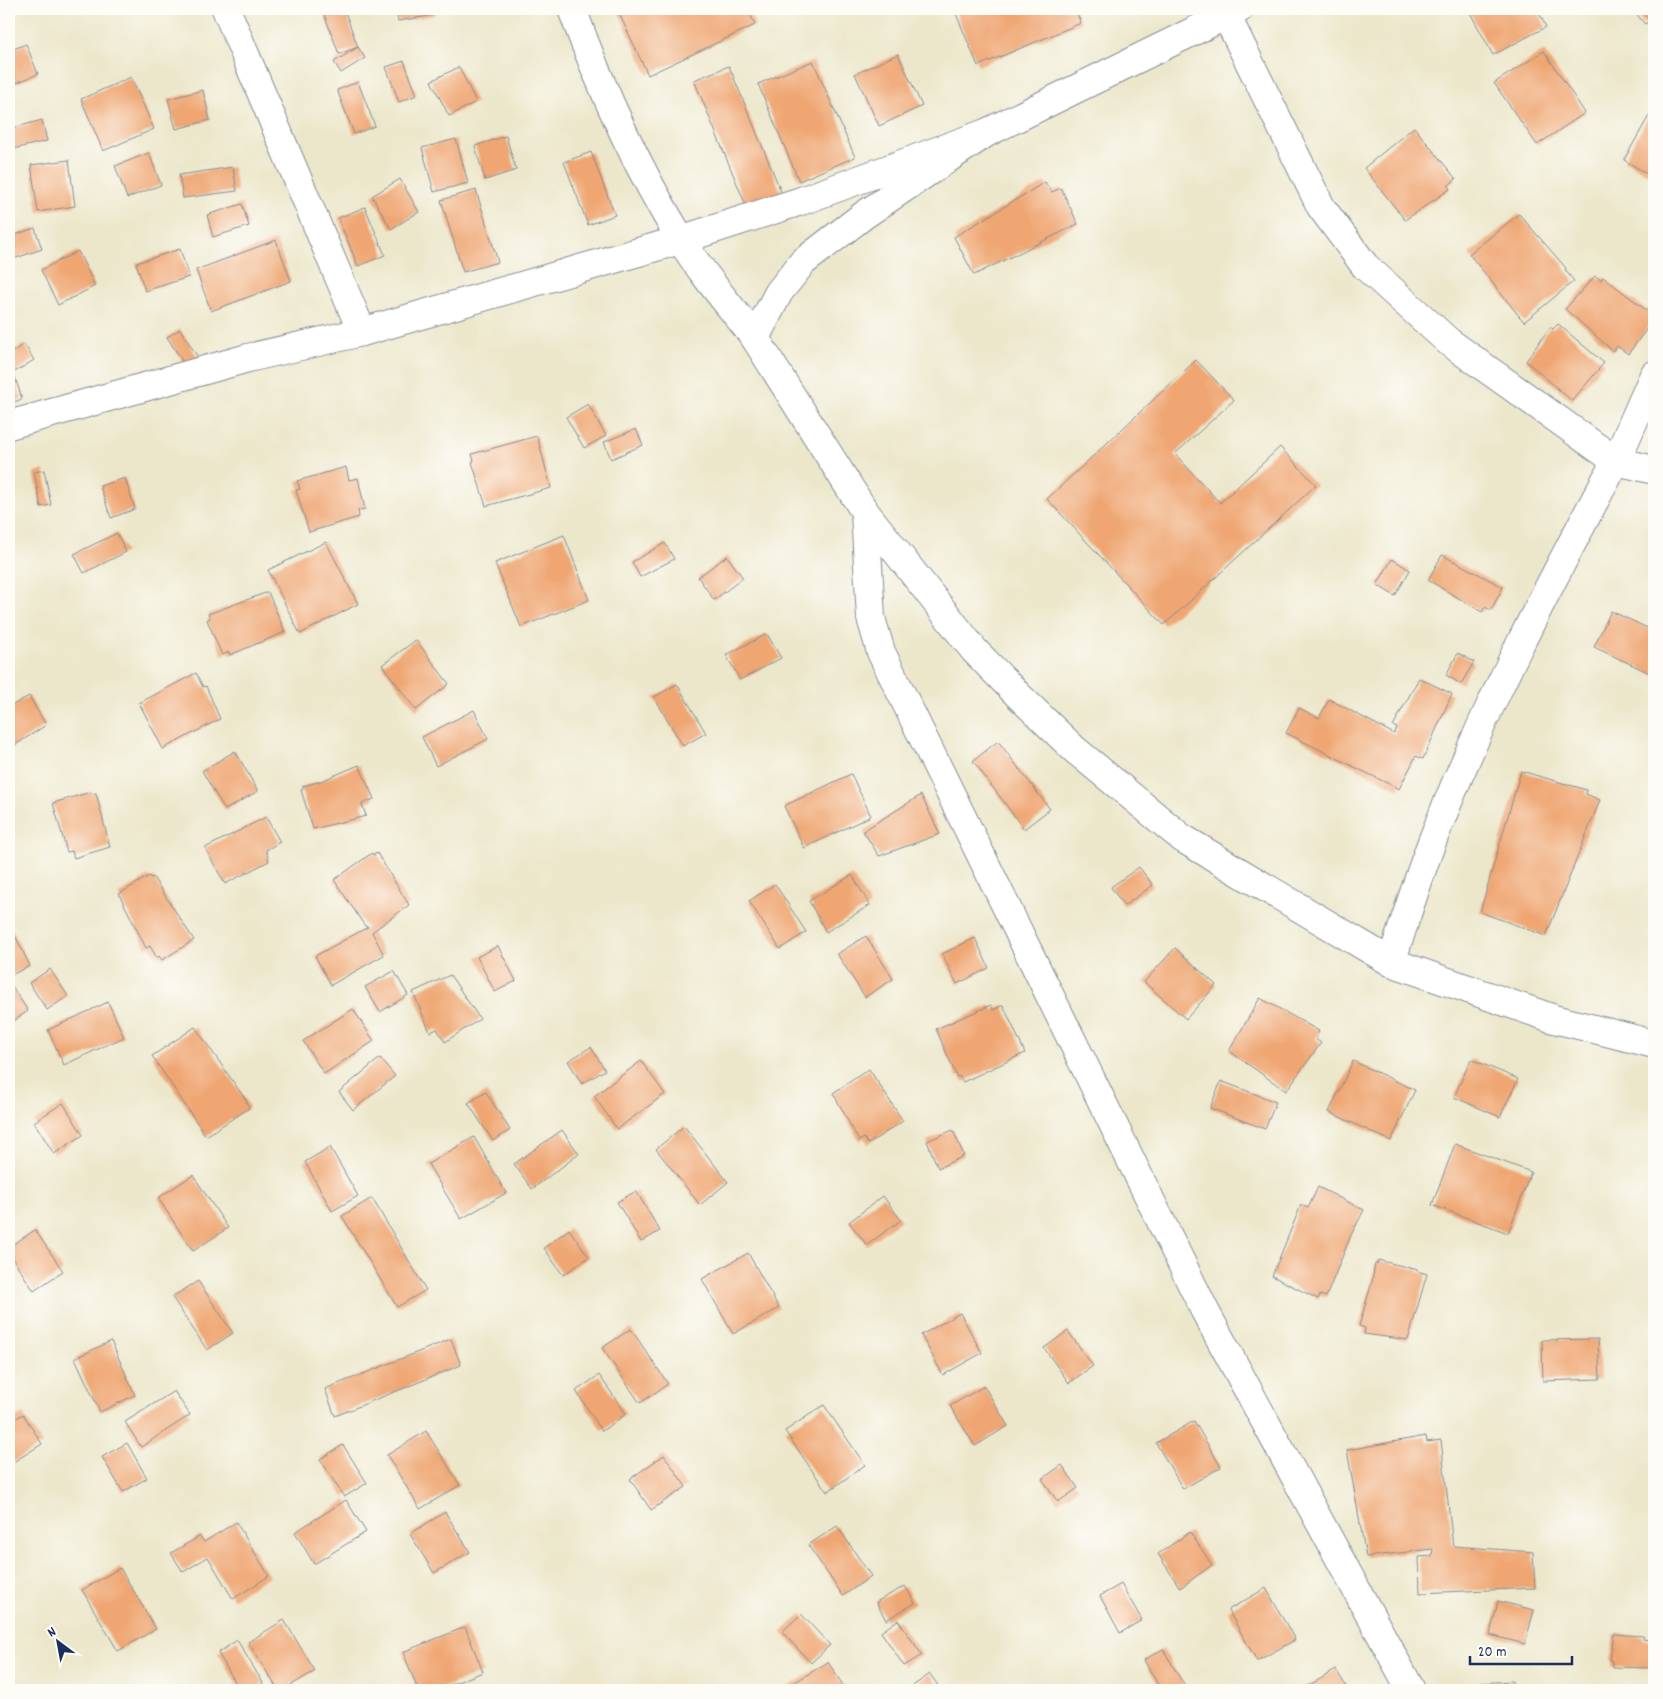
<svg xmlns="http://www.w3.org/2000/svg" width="1663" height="1699" font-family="Dekko,sans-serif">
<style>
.building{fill:#efa672}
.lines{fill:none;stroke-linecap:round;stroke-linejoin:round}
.minor-casing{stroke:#848b94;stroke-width:30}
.minor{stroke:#fff;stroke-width:28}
</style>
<rect width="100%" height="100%" fill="#fdfcf7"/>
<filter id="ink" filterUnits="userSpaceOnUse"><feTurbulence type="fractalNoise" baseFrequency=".02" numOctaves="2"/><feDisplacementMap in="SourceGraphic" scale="10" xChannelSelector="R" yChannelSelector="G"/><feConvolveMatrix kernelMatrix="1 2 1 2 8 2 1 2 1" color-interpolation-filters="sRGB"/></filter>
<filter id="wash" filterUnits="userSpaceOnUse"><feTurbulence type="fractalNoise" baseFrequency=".0096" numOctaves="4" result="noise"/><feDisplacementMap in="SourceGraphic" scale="20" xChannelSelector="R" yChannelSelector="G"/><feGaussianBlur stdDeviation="1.12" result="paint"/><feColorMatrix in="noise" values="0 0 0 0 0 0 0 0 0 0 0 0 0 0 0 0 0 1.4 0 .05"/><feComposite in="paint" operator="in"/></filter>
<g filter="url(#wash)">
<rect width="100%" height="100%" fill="#ece7cb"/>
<g id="blocks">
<g class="building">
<path d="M 337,9 L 344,9 L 358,47 L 339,54 L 324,14 Z"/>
<path d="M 396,9 L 434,9 L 435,15 L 398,21 Z"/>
<path d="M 617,9 L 748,9 L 755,25 L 648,75 Z"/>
<path d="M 954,9 L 1075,9 L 1081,23 L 978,66 Z"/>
<path d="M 1468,9 L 1542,9 L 1538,11 L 1546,27 L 1493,55 Z"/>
<path d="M 1632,9 L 1654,9 L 1654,18 L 1645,24 Z"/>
<path d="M 26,44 L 38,74 L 9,86 L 9,51 Z"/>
<path d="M 358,47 L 365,58 L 341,73 L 334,62 Z"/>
<path d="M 1544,51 L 1585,113 L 1537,145 L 1494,83 Z"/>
<path d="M 898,54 L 922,106 L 879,126 L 855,74 Z"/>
<path d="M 404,61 L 417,95 L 399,102 L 386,67 Z"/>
<path d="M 813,61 L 855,157 L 799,181 L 758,84 Z"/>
<path d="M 729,66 L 782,194 L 747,208 L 694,80 Z"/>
<path d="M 459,67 L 476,102 L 449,116 L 431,81 Z"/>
<path d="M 131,77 L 154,129 L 103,151 L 81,99 Z"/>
<path d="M 358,82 L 375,126 L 354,134 L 337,90 Z"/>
<path d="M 203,90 L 210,120 L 176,129 L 168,99 Z"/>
<path d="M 1654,107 L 1654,178 L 1624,160 Z"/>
<path d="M 42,120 L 47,141 L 9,150 L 9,129 Z"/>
<path d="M 1414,127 L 1456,179 L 1448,186 L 1450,189 L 1405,220 L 1364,168 Z"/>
<path d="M 506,136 L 516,170 L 485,180 L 475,146 Z"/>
<path d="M 456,139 L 468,183 L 434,192 L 422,148 Z"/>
<path d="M 591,152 L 615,215 L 588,225 L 564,162 Z"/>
<path d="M 149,153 L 161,185 L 127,198 L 115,166 Z"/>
<path d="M 69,160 L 75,206 L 38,212 L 31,165 Z"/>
<path d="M 233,167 L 237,191 L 183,198 L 179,175 Z"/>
<path d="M 400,179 L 419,212 L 391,229 L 372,196 Z"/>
<path d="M 1045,182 L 1052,192 L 1061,188 L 1078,224 L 974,275 L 954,237 Z"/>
<path d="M 476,190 L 498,262 L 463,272 L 441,200 Z"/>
<path d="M 242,204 L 249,226 L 213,237 L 207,215 Z"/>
<path d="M 365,207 L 385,255 L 358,266 L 338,218 Z"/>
<path d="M 1519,214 L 1566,268 L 1565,270 L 1574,281 L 1524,322 L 1469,254 Z"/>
<path d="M 35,228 L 42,249 L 13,259 L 9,247 L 9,237 Z"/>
<path d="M 276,240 L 291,281 L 211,311 L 196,270 Z"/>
<path d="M 180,249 L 189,277 L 145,291 L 136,263 Z"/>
<path d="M 78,251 L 95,286 L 58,305 L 41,270 Z"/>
<path d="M 1595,276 L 1601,280 L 1603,277 L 1654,316 L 1654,319 L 1628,354 L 1617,346 L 1613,351 L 1565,309 Z"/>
<path d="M 1558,324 L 1604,363 L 1572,401 L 1526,361 L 1550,327 L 1553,329 Z"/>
<path d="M 180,329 L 199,359 L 186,367 L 167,337 Z"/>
<path d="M 24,344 L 34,360 L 10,375 L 9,354 Z"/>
<path d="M 1196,360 L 1234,400 L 1175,454 L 1220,503 L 1280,447 L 1316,485 L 1164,625 L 1047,499 Z"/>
<path d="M 15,377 L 22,399 L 9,404 L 9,379 Z"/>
<path d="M 588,404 L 606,436 L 584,448 L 566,417 Z"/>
<path d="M 636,429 L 643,445 L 611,459 L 604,442 Z"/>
<path d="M 537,436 L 551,488 L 486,506 L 472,462 L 474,461 L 472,454 Z"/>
<path d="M 346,467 L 349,480 L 358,478 L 365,509 L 358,510 L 359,517 L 309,532 L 296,490 L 300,489 L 297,481 Z"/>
<path d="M 44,470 L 51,505 L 41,507 L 34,472 Z"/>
<path d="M 125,478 L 135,509 L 111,518 L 100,486 Z"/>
<path d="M 117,533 L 126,552 L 84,573 L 74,554 Z"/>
<path d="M 564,535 L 589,600 L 521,627 L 495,563 Z"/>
<path d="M 326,542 L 358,604 L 300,634 L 268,570 Z"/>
<path d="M 665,543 L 674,559 L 640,577 L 632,562 Z"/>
<path d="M 1442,555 L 1503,587 L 1491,610 L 1485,607 L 1482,612 L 1428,580 Z"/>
<path d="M 727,556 L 743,578 L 714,600 L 698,577 Z"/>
<path d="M 1392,559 L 1410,570 L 1395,596 L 1377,585 Z"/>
<path d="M 268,592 L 285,632 L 230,655 L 229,652 L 222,655 L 207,620 L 210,618 L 208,614 Z"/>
<path d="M 1611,611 L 1654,631 L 1654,675 L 1594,647 Z"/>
<path d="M 767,634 L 781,658 L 740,680 L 726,655 Z"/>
<path d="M 416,640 L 449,684 L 416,710 L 382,665 Z"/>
<path d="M 1458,653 L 1474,662 L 1461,684 L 1446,675 Z"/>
<path d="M 196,673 L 203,687 L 206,686 L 220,719 L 163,749 L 139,703 Z"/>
<path d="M 1419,678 L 1452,694 L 1423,759 L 1416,756 L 1399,789 L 1286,733 L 1299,708 L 1319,718 L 1329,699 L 1394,734 L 1397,728 L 1393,726 Z"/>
<path d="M 677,684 L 706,733 L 683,746 L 654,697 Z"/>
<path d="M 29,696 L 46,725 L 9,749 L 9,707 Z"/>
<path d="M 474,710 L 488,739 L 436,766 L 422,737 Z"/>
<path d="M 998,741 L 1050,809 L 1024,829 L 973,761 Z"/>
<path d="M 235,751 L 258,791 L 225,810 L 202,771 Z"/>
<path d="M 359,765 L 374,799 L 362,804 L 366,816 L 313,829 L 301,790 L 303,789 L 303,786 L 321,781 Z"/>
<path d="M 1521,771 L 1587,790 L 1586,794 L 1600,800 L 1546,936 L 1480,912 Z"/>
<path d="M 851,774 L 871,816 L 804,848 L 784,806 Z"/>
<path d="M 91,792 L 91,794 L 96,793 L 110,847 L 74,858 L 72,851 L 67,852 L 53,803 Z"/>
<path d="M 921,795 L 940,834 L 879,856 L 863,831 Z"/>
<path d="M 266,817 L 280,842 L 266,850 L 269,861 L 225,884 L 205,848 Z"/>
<path d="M 372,853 L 373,855 L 377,853 L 409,905 L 372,932 L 384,955 L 331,985 L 315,956 L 368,927 L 365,926 L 334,880 Z"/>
<path d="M 1139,867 L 1153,885 L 1124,906 L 1111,887 Z"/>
<path d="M 852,875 L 870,905 L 826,932 L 809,901 Z"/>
<path d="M 149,876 L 151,878 L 153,877 L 194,940 L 162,960 L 159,956 L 157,958 L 150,946 L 146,948 L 119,894 Z"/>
<path d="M 775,884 L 806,932 L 780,949 L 749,901 Z"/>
<path d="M 9,923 L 30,966 L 11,975 L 9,970 Z"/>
<path d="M 866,936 L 893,979 L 865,997 L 837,954 Z"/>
<path d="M 975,938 L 989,968 L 957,984 L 942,954 Z"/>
<path d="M 498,946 L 516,981 L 495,992 L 477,957 Z"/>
<path d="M 1175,948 L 1216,985 L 1186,1019 L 1144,982 Z"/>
<path d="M 50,969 L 68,996 L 47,1010 L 29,983 Z"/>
<path d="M 394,971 L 408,995 L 380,1012 L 365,987 Z"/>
<path d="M 450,975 L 480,1019 L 445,1042 L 437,1029 L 430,1032 L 413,992 Z"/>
<path d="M 12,987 L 28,1011 L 9,1024 L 9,989 Z"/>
<path d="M 1260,998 L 1319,1031 L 1315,1039 L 1321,1043 L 1286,1091 L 1229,1051 Z"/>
<path d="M 108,1002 L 124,1037 L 64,1065 L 48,1030 Z"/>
<path d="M 991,1005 L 993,1010 L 1003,1005 L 1025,1053 L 963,1082 L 959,1076 L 957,1077 L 936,1029 Z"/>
<path d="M 353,1009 L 374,1041 L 324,1074 L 303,1041 Z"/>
<path d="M 195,1027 L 246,1100 L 249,1108 L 206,1136 L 152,1056 Z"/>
<path d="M 591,1047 L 605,1070 L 582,1084 L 568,1061 Z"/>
<path d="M 380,1058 L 395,1076 L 353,1110 L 339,1092 Z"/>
<path d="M 1471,1059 L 1518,1079 L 1500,1117 L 1454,1097 Z"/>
<path d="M 641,1061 L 665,1094 L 617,1129 L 594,1096 Z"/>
<path d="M 1353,1061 L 1415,1090 L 1391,1141 L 1329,1112 Z"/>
<path d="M 869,1069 L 903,1121 L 868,1144 L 864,1138 L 859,1141 L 833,1093 Z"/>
<path d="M 1221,1081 L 1276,1102 L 1265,1129 L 1210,1108 Z"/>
<path d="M 486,1092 L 510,1130 L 493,1141 L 468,1103 Z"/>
<path d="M 63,1103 L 83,1135 L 54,1154 L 34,1122 Z"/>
<path d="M 684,1126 L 728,1182 L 700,1205 L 656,1149 Z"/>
<path d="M 562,1130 L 579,1154 L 532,1189 L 514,1164 Z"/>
<path d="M 953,1130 L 964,1156 L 938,1168 L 927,1141 Z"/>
<path d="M 474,1137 L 506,1193 L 461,1219 L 428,1164 Z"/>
<path d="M 1455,1144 L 1531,1172 L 1508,1233 L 1432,1205 Z"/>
<path d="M 330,1147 L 358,1196 L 332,1211 L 305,1162 Z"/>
<path d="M 193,1175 L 228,1228 L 193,1251 L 158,1198 Z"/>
<path d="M 1318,1187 L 1364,1210 L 1351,1235 L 1326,1297 L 1320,1295 L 1318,1299 L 1272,1276 L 1301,1205 L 1308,1208 Z"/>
<path d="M 636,1191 L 660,1231 L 641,1242 L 617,1202 Z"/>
<path d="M 883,1196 L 901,1220 L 867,1245 L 849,1222 Z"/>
<path d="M 372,1198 L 426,1290 L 397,1307 L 342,1216 Z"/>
<path d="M 569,1229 L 589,1257 L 563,1275 L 544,1248 Z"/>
<path d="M 35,1230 L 63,1271 L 34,1291 L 9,1253 L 9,1247 Z"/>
<path d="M 748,1253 L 779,1308 L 733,1334 L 702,1279 Z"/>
<path d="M 1378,1260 L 1418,1270 L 1417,1271 L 1427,1274 L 1408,1340 L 1364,1334 L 1365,1328 L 1359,1326 L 1372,1282 L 1375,1264 L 1377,1264 Z"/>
<path d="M 198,1281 L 233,1333 L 207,1350 L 172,1297 Z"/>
<path d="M 960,1313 L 982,1353 L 943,1375 L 921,1335 Z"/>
<path d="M 631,1329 L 668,1384 L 640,1403 L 602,1348 Z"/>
<path d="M 1068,1331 L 1093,1366 L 1069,1383 L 1044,1348 Z"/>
<path d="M 451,1339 L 461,1365 L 335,1416 L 325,1389 Z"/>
<path d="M 1598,1339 L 1600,1379 L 1543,1381 L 1542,1340 Z"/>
<path d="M 111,1341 L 135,1395 L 100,1412 L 75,1358 Z"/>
<path d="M 599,1375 L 626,1414 L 602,1431 L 576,1391 Z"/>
<path d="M 984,1386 L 1008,1426 L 975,1446 L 950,1406 Z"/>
<path d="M 174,1391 L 190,1415 L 141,1447 L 125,1422 Z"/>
<path d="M 824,1405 L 865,1465 L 827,1492 L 785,1431 Z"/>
<path d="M 23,1414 L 42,1444 L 12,1463 L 9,1458 L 9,1423 Z"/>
<path d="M 1194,1421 L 1221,1467 L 1183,1489 L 1156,1443 Z"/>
<path d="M 426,1431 L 460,1485 L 420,1509 L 387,1455 Z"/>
<path d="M 1426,1436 L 1427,1442 L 1441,1440 L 1453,1546 L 1533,1552 L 1535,1588 L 1420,1593 L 1419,1557 L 1432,1556 L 1433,1549 L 1366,1557 L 1347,1450 Z"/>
<path d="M 127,1443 L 147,1478 L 123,1492 L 102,1457 Z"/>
<path d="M 343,1445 L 367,1483 L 344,1497 L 320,1459 Z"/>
<path d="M 664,1455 L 686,1487 L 651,1510 L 630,1479 Z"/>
<path d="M 1062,1465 L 1078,1488 L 1058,1502 L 1042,1479 Z"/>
<path d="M 346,1500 L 366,1532 L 314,1564 L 295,1532 Z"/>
<path d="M 445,1512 L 470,1552 L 434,1573 L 410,1534 Z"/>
<path d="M 236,1522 L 269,1576 L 233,1599 L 208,1557 L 183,1572 L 171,1553 L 200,1536 L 204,1542 Z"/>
<path d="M 837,1526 L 871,1576 L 843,1596 L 808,1545 Z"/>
<path d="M 1190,1532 L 1212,1565 L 1180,1588 L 1158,1554 Z"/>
<path d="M 120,1568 L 156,1629 L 118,1651 L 82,1590 Z"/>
<path d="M 1121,1584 L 1142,1620 L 1120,1633 L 1100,1596 Z"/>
<path d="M 905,1586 L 915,1603 L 886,1620 L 876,1602 Z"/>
<path d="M 1266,1588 L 1295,1640 L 1257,1661 L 1228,1610 Z"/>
<path d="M 1498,1601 L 1534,1610 L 1525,1644 L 1490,1635 Z"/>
<path d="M 801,1614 L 830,1645 L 811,1663 L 782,1632 Z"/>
<path d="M 284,1620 L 315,1671 L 283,1690 L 278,1690 L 248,1642 Z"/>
<path d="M 898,1620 L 922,1655 L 904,1666 L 881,1632 Z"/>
<path d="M 465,1627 L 483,1672 L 437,1690 L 418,1690 L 403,1652 Z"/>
<path d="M 1614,1634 L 1643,1636 L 1643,1639 L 1654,1641 L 1651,1668 L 1612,1667 L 1612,1661 L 1610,1660 Z"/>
<path d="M 237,1640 L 263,1683 L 252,1690 L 240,1690 L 218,1653 Z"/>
<path d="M 1163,1649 L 1187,1690 L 1161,1690 L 1144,1660 Z"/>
<path d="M 828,1662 L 846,1690 L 782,1690 Z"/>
<path d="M 1336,1670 L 1347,1688 L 1344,1690 L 1301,1690 Z"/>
<path d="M 930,1674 L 941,1690 L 907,1690 Z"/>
<path d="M 1512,1681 L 1513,1690 L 1464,1690 L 1464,1684 Z"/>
</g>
</g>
</g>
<g filter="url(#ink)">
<use href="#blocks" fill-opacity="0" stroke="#848b94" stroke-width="1"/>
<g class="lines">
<defs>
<g id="minor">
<path d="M 226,9 L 362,332"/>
<path d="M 572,9 C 601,88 636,166 680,238 C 700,272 731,307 755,338"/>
<path d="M 986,133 L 864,215 L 803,262 L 779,292 L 755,338 L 865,512 L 974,650 L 1019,696 L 1074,749 L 1182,838 L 1391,962 C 1404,924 1416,885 1430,847 C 1481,714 1548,586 1616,461 L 1449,342 L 1365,266 L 1321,207 L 1226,15"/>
<path d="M 1654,375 L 1616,461 L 1654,470"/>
<path d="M 9,425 L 248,358 L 362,332 L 680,240 L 801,201 L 986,133 L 1239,9"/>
<path d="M 865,512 L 871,618 L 881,652 L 1205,1311 L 1411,1690"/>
<path d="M 1391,962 L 1554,1019 L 1654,1044"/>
</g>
</defs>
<use href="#minor" class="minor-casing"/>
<use href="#minor" class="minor"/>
</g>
</g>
<rect width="1663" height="1699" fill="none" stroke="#fdfcf7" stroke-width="30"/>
<g transform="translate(58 1642) rotate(328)" stroke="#fdfcf7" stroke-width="4" paint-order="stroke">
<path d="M0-4L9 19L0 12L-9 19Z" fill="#1b2f5e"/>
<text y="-8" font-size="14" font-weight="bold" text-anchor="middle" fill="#1b2f5e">N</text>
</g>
<path d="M1470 1656v8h102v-8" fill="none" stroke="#1b2f5e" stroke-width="2.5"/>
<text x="1478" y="1656" font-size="15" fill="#1b2f5e" stroke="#fdfcf7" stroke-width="4" paint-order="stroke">20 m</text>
</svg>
